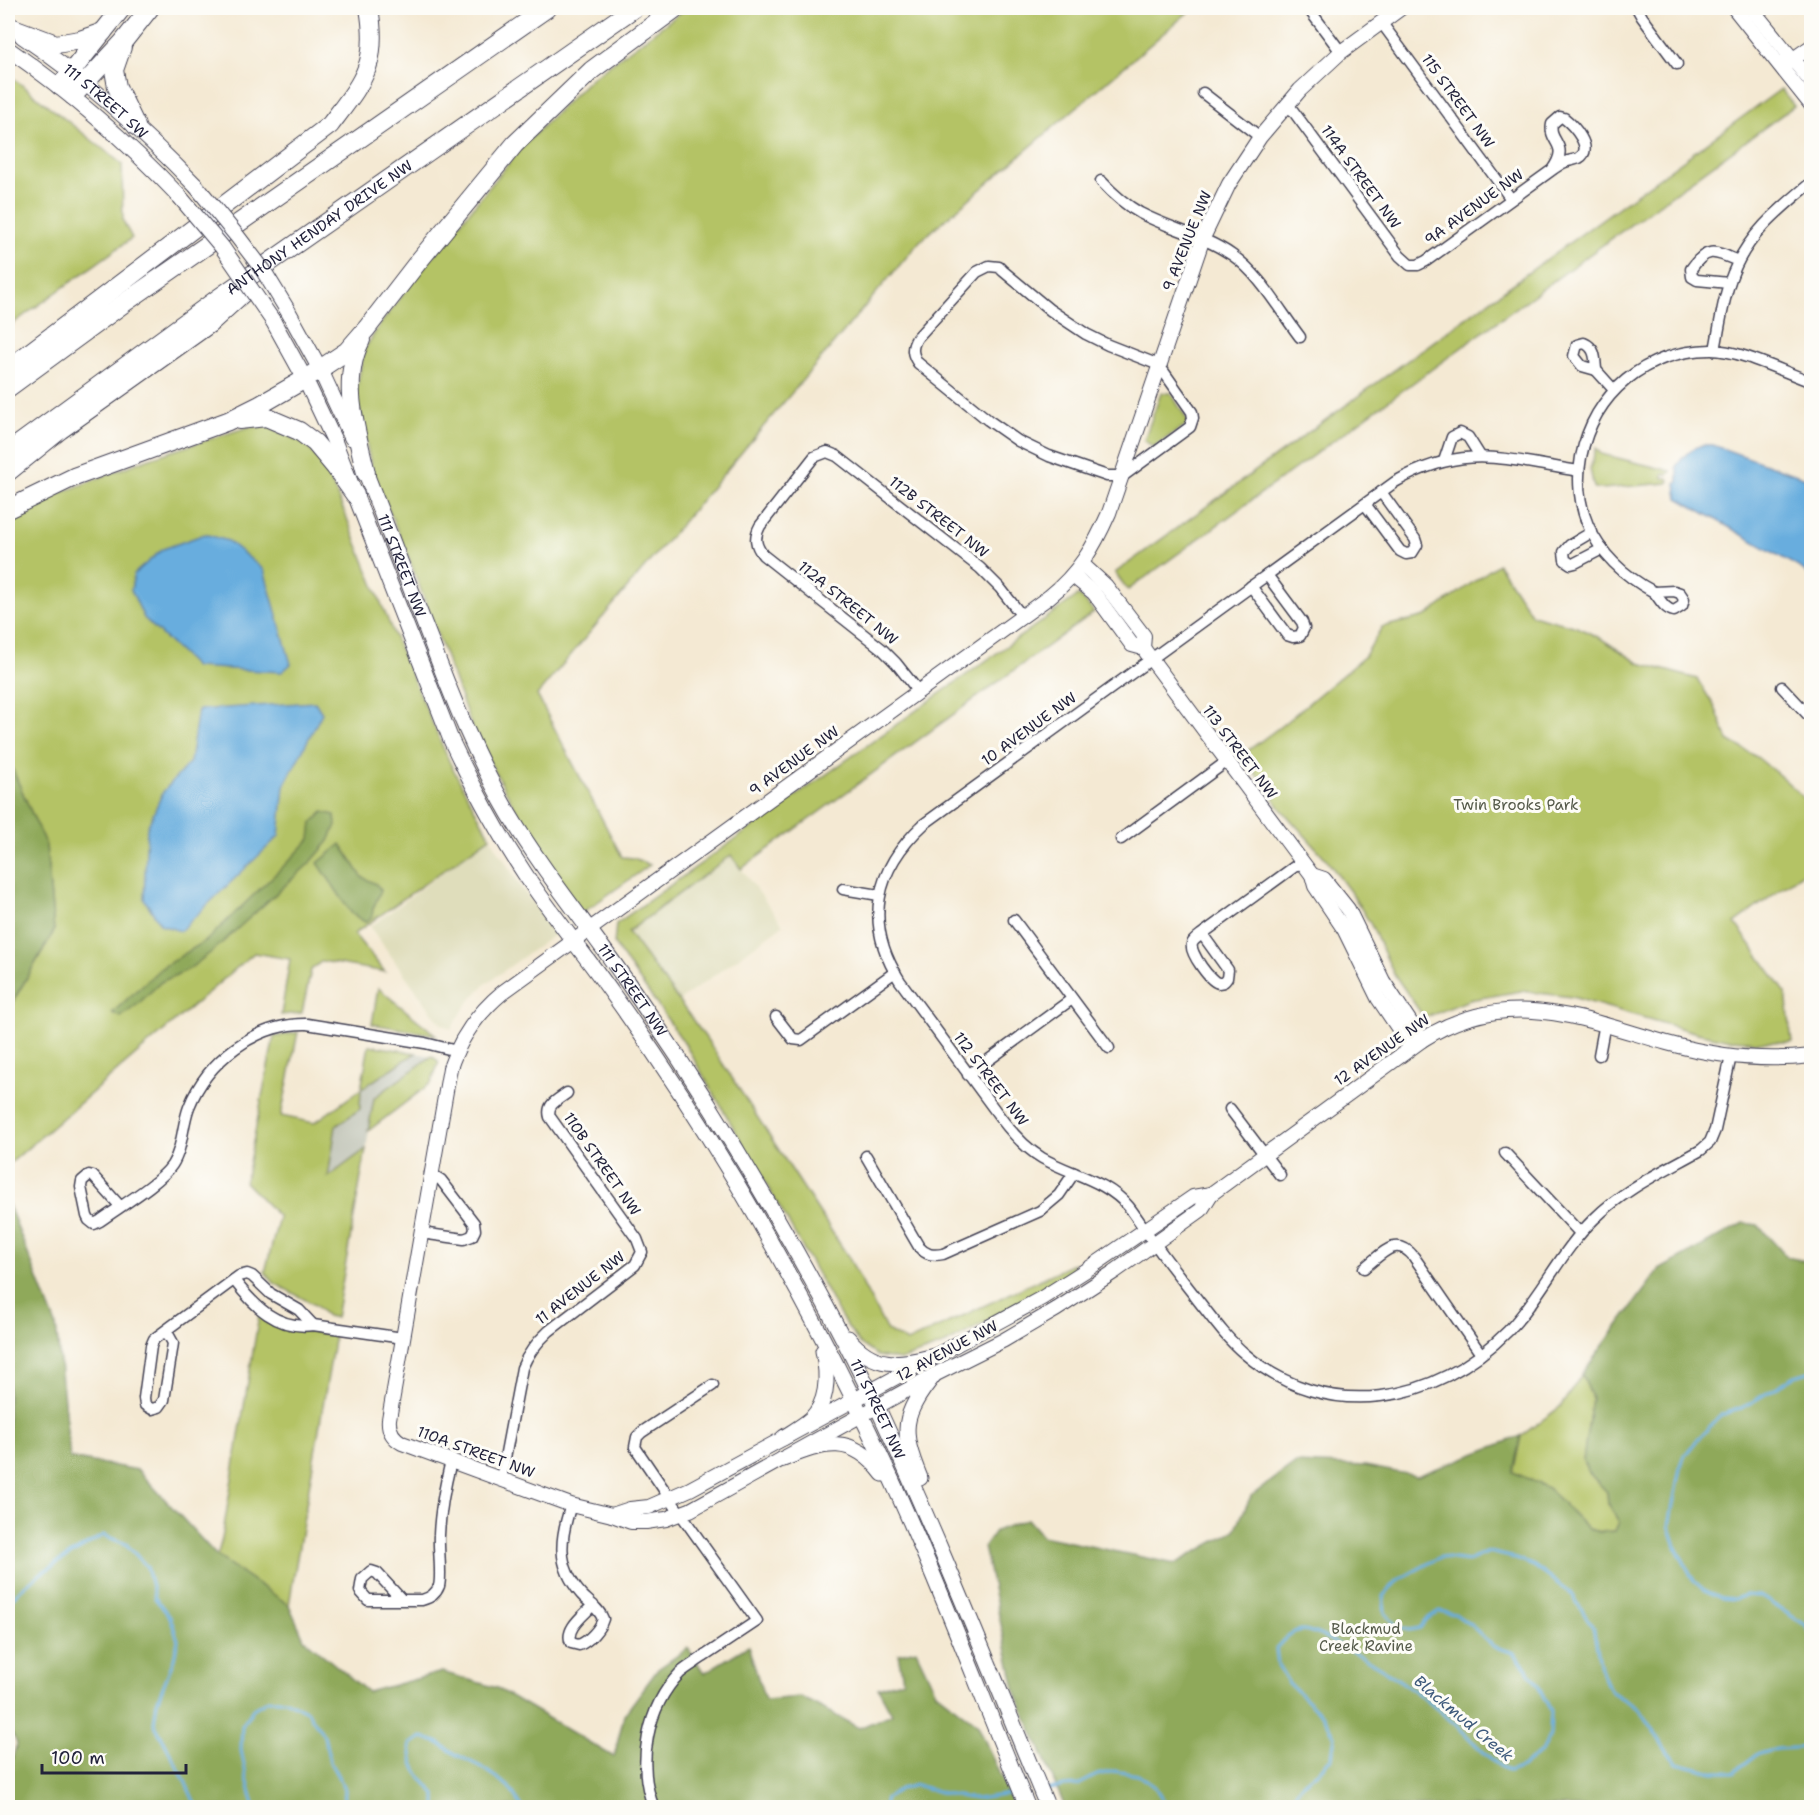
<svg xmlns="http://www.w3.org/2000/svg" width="1819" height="1815" font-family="'Shantell Sans',sans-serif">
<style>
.built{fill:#dfddbb}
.industrial{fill:#c3c6b9}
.green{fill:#b4c365;stroke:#6b7250;stroke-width:1.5}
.forest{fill:#8fa95a;stroke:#58664a;stroke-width:1.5}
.water{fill:#68adde;stroke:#45688c;stroke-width:1.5}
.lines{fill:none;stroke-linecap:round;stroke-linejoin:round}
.stream{stroke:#68adde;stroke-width:3}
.minor-casing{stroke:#424052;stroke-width:13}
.tertiary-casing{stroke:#424052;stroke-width:16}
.secondary-casing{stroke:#424052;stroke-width:17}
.motorway-casing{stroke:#424052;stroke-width:20}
.minor{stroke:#fff;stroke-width:10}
.tertiary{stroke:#fff;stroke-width:14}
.secondary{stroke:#fff;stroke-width:15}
.motorway{stroke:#fff;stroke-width:18}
.secondary-bridge-casing{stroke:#424052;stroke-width:17;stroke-linecap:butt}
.secondary-bridge{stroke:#fff;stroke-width:15}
.labels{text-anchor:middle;stroke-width:6;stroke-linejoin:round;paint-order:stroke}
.street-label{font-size:15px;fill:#22223b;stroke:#fdfcf7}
.park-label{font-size:15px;fill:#555a4a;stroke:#fdfcf7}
.water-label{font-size:16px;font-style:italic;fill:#3e5a7c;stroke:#fdfcf7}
</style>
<rect width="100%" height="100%" fill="#fdfcf7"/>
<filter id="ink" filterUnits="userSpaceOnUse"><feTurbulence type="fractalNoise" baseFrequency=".0167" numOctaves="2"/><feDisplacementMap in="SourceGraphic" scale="12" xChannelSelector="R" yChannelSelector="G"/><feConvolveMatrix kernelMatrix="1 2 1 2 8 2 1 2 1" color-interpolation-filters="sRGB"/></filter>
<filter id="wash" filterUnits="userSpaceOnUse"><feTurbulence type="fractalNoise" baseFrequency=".008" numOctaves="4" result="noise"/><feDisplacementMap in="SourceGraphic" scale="24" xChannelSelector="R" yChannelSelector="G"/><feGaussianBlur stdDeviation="1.35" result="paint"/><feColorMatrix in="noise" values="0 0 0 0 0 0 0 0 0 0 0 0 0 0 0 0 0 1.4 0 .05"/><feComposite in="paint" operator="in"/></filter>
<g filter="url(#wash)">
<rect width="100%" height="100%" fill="#f4e9d3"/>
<g class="built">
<path d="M 490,837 L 521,887 L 556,935 L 551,937 L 484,985 L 467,1004 L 451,1029 L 440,1023 L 370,927 Z"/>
<path d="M 731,855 L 783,925 L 679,1001 L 628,932 Z"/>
</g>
<path class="industrial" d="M 416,1053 L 432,1056 L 374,1098 L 366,1149 L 328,1178 L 336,1126 L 360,1109 L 361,1089 Z"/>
<g class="green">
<path d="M 687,8 L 1193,8 L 920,241 L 537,695 L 622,857 L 634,858 L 650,865 L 582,913 L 515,808 L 474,733 L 407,553 L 372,471 L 356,393 L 364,350 L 379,326 L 424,267 L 522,147 L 590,79 Z"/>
<path d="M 8,74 L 122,164 L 123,221 L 132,238 L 8,327 Z"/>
<path d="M 1781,89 L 1794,106 L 1128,590 L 1115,573 Z"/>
<path d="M 1161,393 L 1171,393 L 1189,423 L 1153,447 L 1144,440 Z"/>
<path d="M 248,427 L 269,427 L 304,443 L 323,464 L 344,511 L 396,640 L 450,763 L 490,837 L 354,934 L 385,972 L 322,961 L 311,970 L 302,1013 L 281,1015 L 290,959 L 254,953 L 8,1165 L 8,1010 L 54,931 L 46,846 L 8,759 L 8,521 L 40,501 L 147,459 Z"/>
<path d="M 1596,448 L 1601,454 L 1671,471 L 1668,475 L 1663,474 L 1663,478 L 1668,478 L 1669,481 L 1667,483 L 1602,489 L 1594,488 L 1590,469 Z"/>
<path d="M 1498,564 L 1532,615 L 1577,627 L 1600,638 L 1639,663 L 1697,679 L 1715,707 L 1728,740 L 1757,757 L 1785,780 L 1811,805 L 1811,867 L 1735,923 L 1786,993 L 1792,1042 L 1760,1042 L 1730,1040 L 1697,1033 L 1572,997 L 1521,991 L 1469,1000 L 1427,1017 L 1423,1016 L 1394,974 L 1370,923 L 1354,897 L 1326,859 L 1281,809 L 1242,755 L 1281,726 L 1365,656 L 1382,627 L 1426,616 Z"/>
<path d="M 1077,596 L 1081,597 L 1094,612 L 741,869 L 731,855 L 628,932 L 706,1038 L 849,1258 L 887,1331 L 907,1342 L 1075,1263 L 1072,1274 L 946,1344 L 900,1360 L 878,1356 L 859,1343 L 841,1317 L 787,1220 L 685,1044 L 614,944 L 616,924 Z"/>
<path d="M 378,988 L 436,1035 L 372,1024 Z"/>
<path d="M 298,1032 L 281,1116 L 314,1123 L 361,1089 L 369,1045 L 416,1053 L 361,1089 L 360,1109 L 336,1126 L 328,1177 L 366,1149 L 336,1318 L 327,1316 L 315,1305 L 274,1283 L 265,1272 L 279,1217 L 245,1182 L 274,1037 Z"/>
<path d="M 432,1056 L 439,1062 L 431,1083 L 368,1131 L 374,1098 Z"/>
<path d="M 259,1315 L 296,1330 L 335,1335 L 289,1605 L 217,1556 L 222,1539 Z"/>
<path d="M 1582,1374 L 1592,1398 L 1583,1461 L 1590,1474 L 1607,1492 L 1608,1503 L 1619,1522 L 1615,1531 L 1600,1532 L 1588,1529 L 1548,1488 L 1513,1472 L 1521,1436 L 1561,1406 Z"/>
</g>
<g class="forest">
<path d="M 8,759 L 46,846 L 54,931 L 8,1010 Z"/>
<path d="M 323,812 L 335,815 L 336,825 L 329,841 L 312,861 L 214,950 L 189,969 L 161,982 L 138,1004 L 121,1017 L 112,1013 L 161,968 L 207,940 L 292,858 L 310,839 L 312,823 Z"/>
<path d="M 341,844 L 362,877 L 376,884 L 381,890 L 373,909 L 372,917 L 365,922 L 352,914 L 318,863 Z"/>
<path d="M 8,1203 L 56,1325 L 70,1458 L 138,1470 L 217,1556 L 289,1605 L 304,1639 L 368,1692 L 442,1672 L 497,1688 L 614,1757 L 624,1715 L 658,1669 L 688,1648 L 704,1673 L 748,1646 L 765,1700 L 801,1697 L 859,1728 L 892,1714 L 878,1688 L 903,1680 L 898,1654 L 916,1650 L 936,1692 L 978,1725 L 1014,1807 L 8,1807 L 8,1773 L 17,1743 L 11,1732 L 8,1729 Z"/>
<path d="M 1743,1223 L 1758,1225 L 1787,1257 L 1811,1262 L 1811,1807 L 1065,1807 L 1016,1693 L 984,1547 L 995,1531 L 1027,1519 L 1042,1536 L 1175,1564 L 1235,1530 L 1251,1496 L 1296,1463 L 1365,1466 L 1417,1476 L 1521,1436 L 1513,1472 L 1548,1488 L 1588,1529 L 1600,1532 L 1615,1531 L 1619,1522 L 1608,1503 L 1607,1492 L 1590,1474 L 1583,1461 L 1592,1398 L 1582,1374 L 1659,1270 Z"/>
</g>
<g class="water">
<path d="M 1702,445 L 1713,445 L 1811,480 L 1811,577 L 1802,569 L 1678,498 L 1676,484 L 1678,482 L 1678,472 L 1676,467 C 1683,456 1689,450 1702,445 Z"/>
<path d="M 205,534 L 228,541 L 264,570 L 291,664 L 282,672 L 195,667 L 144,618 L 131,590 L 134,574 L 163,549 Z"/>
<path d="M 315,702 L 322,713 L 284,786 L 279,836 L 180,931 L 161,925 L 144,899 L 147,828 L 163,792 L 190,762 L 198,710 Z"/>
</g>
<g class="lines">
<g class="stream">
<path d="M 1812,1371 L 1795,1376 L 1744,1407 L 1721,1415 L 1697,1440 L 1685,1455 L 1680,1468 L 1669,1525 L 1677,1549 L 1694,1581 L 1704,1590 L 1722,1598 L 1735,1599 L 1746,1595 L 1760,1596 L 1804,1624 L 1812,1635"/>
<path d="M 8,1605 C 20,1581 78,1551 103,1535 L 126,1544 L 147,1567 L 155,1598 L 170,1617 L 178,1640 L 174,1659 L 157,1702 L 154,1723 L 184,1779 L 197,1808"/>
<path d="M 1045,1790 L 1064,1786 L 1078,1785 L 1097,1775 L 1114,1771 L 1138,1775 L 1155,1787 L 1168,1808"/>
<path d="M 255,1808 L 247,1779 L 241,1750 L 242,1726 L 253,1709 L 268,1700 L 285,1700 L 308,1712 L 324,1736 L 330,1762 L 345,1789 L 344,1808"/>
<path d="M 436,1808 L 436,1796 C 421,1777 411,1770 410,1744 L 422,1737 L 439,1743 L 457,1755 L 481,1767 L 508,1786 L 523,1808"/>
<path d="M 884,1808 L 886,1798 L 900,1789 L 916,1785 L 950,1795 L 977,1799 L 1017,1793"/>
<path d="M 1289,1808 L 1291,1800 L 1301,1785 L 1321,1769 L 1332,1757 L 1335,1736 L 1323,1716 L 1288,1682 L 1278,1665 L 1276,1648 C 1283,1641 1290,1631 1302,1630 C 1313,1630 1330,1640 1340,1645 C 1383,1666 1421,1694 1457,1726 C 1474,1742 1488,1759 1508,1772 L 1522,1767 L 1541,1752 L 1550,1735 L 1551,1711 L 1534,1678 L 1514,1653 L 1493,1646 L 1472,1626 L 1455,1614 L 1439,1611 L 1427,1619 L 1420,1628 L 1409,1630 L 1399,1627 L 1385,1613 L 1383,1596 L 1398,1580 L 1440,1557 L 1468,1561 L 1489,1552 L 1511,1557 L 1534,1566 L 1572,1594 L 1593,1628 L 1602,1673 L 1610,1691 L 1639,1709 L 1668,1753 L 1677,1763 L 1713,1772 L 1734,1772 L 1756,1755 L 1777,1749 L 1812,1747"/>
</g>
</g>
</g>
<g filter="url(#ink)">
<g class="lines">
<defs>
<g id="minor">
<path d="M 1308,8 L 1341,52"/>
<path d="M 1637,8 L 1642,17 L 1677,64"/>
<path d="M 1381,22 L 1511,199"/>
<path d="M 1203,93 L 1260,137"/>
<path d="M 1288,104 L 1400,256 L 1410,265 L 1418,265 L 1426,261 L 1552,170 C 1556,167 1560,164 1565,162 C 1570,160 1575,160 1579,158 C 1595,149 1573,125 1564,118 L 1560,117 L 1552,124 C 1548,144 1571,143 1552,170"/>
<path d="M 1101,181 C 1112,193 1124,204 1140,213 C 1170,229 1203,235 1232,255 C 1260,274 1280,311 1300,337"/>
<path d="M 989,266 L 999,267 L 1003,271 L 1050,310 L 1086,334 L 1108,345 L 1159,365 L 1192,412 L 1193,418 L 1190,427 L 1123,476 L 1107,476 L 1049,456 L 1018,441 L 988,420 L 918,363 C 912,354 911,348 917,338 L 977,272 Z"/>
<path d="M 1729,283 L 1697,280 L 1692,277 L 1691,269 C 1707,246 1715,251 1738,261"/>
<path d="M 1584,343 C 1596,348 1595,359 1596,370 L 1582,366 L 1574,356 L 1577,345 Z"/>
<path d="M 1715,350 C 1720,325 1723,297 1733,273 C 1748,234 1781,208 1812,182"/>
<path d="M 1596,370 L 1614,390"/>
<path d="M 1444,461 L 1452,437 L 1460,433 L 1468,437 L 1480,456"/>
<path d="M 1579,471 C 1506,460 1465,442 1395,482 L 924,824 C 875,869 863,923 900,981 L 1000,1117 C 1012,1133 1025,1148 1042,1158 C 1072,1175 1106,1180 1129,1207 C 1139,1220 1148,1235 1158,1248 C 1170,1265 1184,1282 1197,1299 C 1212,1318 1226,1338 1245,1354 C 1327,1424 1436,1404 1508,1331 C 1541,1297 1560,1252 1594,1219 C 1625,1188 1664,1171 1701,1150 L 1710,1142 L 1715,1130 L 1731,1056"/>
<path d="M 1365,504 L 1400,551 L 1406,554 L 1412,553 L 1417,545 L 1415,539 L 1381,492"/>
<path d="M 1592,532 L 1570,545 L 1564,552 L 1565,560 L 1571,564 L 1575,563 L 1602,549"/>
<path d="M 1251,586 L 1287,635 L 1293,637 L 1300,636 L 1304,628 L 1302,622 L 1267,575"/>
<path d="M 1674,591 L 1680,593 L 1684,599 L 1682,606 L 1674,611 C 1664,609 1660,599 1654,592 Z"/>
<path d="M 1654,592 C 1626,577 1601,555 1588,525 C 1579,504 1577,479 1581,457 C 1594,393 1645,351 1711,350 C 1741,350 1783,372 1812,382"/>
<path d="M 1782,687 L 1812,719"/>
<path d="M 919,692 L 896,663 L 882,649 L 763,555 C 755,545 754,537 760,526 L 814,457 L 827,452 L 837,456 L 980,568 L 1000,588 L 1022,616"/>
<path d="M 1121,839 L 1226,762"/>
<path d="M 843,889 L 879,895"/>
<path d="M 1014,920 L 1109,1048"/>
<path d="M 1202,934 L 1228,970 L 1227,978 C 1225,981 1224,983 1219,983 C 1211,983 1189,952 1192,944 C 1193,940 1198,937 1202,934 L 1301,862"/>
<path d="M 776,1017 L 793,1039 L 801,1040 L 895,972"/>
<path d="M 1599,1055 L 1605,1023"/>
<path d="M 968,1075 L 1072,999"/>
<path d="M 1230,1109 L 1280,1175"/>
<path d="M 1505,1153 L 1580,1233"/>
<path d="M 866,1156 L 919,1247 C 926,1255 933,1256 943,1254 L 1040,1211 L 1059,1195 L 1074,1173"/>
<path d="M 120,1206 L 93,1176 L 89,1175 L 82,1181 L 81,1187 L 87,1216 L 89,1220 L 94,1224 L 100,1221 C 119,1207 160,1183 172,1165 C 183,1148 182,1125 189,1107 C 207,1061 256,1023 307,1024 L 425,1043 L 457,1051"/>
<path d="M 421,1233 L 464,1239 L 472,1236 L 475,1230 L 474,1223 L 441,1180 L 430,1173"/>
<path d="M 1364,1268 C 1381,1255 1396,1234 1414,1257 L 1481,1354"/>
<path d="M 234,1280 C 254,1306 277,1330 313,1325 L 403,1338"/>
<path d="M 162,1333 L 168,1334 L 173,1343 L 172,1350 L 164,1400 L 159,1407 L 152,1409 L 145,1405 L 144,1398 L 151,1346 L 154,1339 L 239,1276 L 247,1274 L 252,1276 L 271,1294 L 299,1310 L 313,1325"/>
<path d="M 501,1479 L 522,1368 C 528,1353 537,1342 549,1331 L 635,1265 L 642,1252 L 637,1239 L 550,1117 C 546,1104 558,1100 567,1093"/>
<path d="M 571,1505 C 560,1538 556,1565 581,1594 C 588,1602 599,1608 603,1619 C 600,1629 589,1641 579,1645 L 571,1643 C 564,1629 584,1615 593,1605"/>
<path d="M 401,1599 L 377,1573 L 371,1571 L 362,1579 L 360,1591 L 368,1600 L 422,1600 C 430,1598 436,1594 439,1586 C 442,1576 438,1547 439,1535 C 440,1510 445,1485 451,1461"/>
<path d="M 654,1808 C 636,1764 647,1707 680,1673 C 687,1667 696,1662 703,1657 C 721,1645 739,1633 757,1621 L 675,1506 L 635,1447 L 637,1437 L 642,1432 L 713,1385"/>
</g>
<g id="tertiary">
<path d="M 1401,8 L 1341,52 L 1300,90 L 1260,137 L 1229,184 L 1203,238 L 1109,513 C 1094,547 1079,573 1049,597 L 503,992 C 479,1012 460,1038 450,1068 L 389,1419 C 388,1430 393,1438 402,1443 L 571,1505 L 612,1515 L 631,1522 L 646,1522 L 666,1519 L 690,1510 L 934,1375 L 1004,1340 L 1057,1309 L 1114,1272 L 1201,1210 L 1211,1194 L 1422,1040 C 1506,985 1582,1019 1667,1043 C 1714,1056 1763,1062 1812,1056"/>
<path d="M 1734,8 L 1812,106"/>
<path d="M 1751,8 L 1812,83"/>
<path d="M 1786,64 L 1812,46"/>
<path d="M 1082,564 L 1106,586 L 1144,636 L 1143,648"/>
<path d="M 1073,576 L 1094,593 L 1132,645 L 1143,648 L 1312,875 L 1315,886 L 1344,929 L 1378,998 L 1411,1047"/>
<path d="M 1312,875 L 1324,879 L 1348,909 L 1383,981 L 1422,1040"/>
<path d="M 612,1515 L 630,1509 L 649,1507 L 690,1489 L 1042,1298 L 1094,1265 L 1193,1197 L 1211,1194"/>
</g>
<g id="secondary">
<path id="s1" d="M 22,36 C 86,79 143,131 196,186"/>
<path d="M 8,49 C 73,94 126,140 180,197"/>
<path d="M 288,311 L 320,369 L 352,438"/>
<path d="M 273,321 L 305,379 L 333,438 L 451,740 C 473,787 497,832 525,874 C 552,915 584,953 612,993 C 656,1054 697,1117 736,1182 C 802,1294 862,1410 914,1530 C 954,1622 989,1715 1028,1808"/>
<path id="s2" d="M 362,463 C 385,522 408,582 431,641 C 453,700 477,759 509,814 C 543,871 585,922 623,976 C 680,1057 733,1141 782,1227 C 817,1288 851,1351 881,1415 C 941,1544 993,1676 1048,1808"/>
<path d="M 848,1338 C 874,1370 900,1365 935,1356"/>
<path d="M 783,1438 C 792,1432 803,1426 811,1419 C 829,1401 828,1374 823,1351"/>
<path d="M 783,1459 C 825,1442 852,1433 883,1474"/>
<path d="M 920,1478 C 900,1429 902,1416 934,1375"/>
</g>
<g id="motorway">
<path d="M 8,26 L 56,44 L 80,40 L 103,32"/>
<path d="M 122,47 L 114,70 L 117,87 L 136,126"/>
<path d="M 60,86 L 122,8"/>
<path d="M 73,96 L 123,42 L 150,8"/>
<path d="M 361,340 C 340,381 356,430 366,473"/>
<path d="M 8,369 L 330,125 C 363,81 379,65 369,8"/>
<path d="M 8,388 L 127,301 L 547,8"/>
<path d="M 239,420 L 266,417 L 299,431 L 315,443 L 335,467 L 355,495"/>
<path id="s3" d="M 8,452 L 220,297 L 634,8"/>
<path d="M 8,472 L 60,430 L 209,324 L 244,292"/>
<path d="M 8,509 L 74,477 L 228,421 L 260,405 L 305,379 L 347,351 L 367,328 L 418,262 L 515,144 L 592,70 L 676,8"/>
</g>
</defs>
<use href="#minor" class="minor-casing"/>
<use href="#tertiary" class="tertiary-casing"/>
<use href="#secondary" class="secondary-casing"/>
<use href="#motorway" class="motorway-casing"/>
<use href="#minor" class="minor"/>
<use href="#tertiary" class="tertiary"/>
<use href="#secondary" class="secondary"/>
<use href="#motorway" class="motorway"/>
<defs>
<g id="secondary-bridge">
<path d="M 196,186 L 237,236 L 263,270 L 288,311"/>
<path d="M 180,197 L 222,247 L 273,321"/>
</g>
</defs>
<use href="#secondary-bridge" class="secondary-bridge-casing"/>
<use href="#secondary-bridge" class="secondary-bridge"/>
</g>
</g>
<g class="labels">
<g class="street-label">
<text transform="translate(1458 101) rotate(54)" y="5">115 STREET NW</text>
<text dy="5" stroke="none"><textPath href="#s1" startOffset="106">111 STREET SW</textPath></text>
<text transform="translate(1361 177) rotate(54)" y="5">114A STREET NW</text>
<text transform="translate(1474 207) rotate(-36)" y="5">9A AVENUE NW</text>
<text dy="5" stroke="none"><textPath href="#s3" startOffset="384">ANTHONY HENDAY DRIVE NW</textPath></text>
<text transform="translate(1187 241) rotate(-68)" y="5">9 AVENUE NW</text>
<text transform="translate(939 517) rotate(38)" y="5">112B STREET NW</text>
<text dy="5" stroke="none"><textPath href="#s2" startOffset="110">111 STREET NW</textPath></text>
<text transform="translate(848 603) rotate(39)" y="5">112A STREET NW</text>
<text transform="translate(1029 729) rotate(-36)" y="5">10 AVENUE NW</text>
<text transform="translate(1240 752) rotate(53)" y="5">113 STREET NW</text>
<text transform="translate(794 761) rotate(-36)" y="5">9 AVENUE NW</text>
<text dy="5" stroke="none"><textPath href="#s2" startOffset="596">111 STREET NW</textPath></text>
<text transform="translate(1382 1050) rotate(-35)" y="5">12 AVENUE NW</text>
<text transform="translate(991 1079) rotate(53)" y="5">112 STREET NW</text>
<text transform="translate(602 1164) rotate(55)" y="5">110B STREET NW</text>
<text transform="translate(580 1288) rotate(-38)" y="5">11 AVENUE NW</text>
<text transform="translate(947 1351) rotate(-28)" y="5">12 AVENUE NW</text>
<text dy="5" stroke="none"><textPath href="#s2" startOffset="1082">111 STREET NW</textPath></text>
<text transform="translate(476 1452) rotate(20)" y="5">110A STREET NW</text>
</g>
<g class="park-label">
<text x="1516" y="810">Twin Brooks Park</text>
<text x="1366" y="1634">Blackmud<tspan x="1366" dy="17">Creek Ravine</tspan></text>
</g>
<g class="water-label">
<text transform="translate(1464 1718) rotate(40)" y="6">Blackmud Creek</text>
</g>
</g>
<rect width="1819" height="1815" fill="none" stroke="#fdfcf7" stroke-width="30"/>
<path d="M42 1764v9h144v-9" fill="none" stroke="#22223b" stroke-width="3"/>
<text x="51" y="1764" font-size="18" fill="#22223b" stroke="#fdfcf7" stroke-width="4.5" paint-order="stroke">100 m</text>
</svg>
